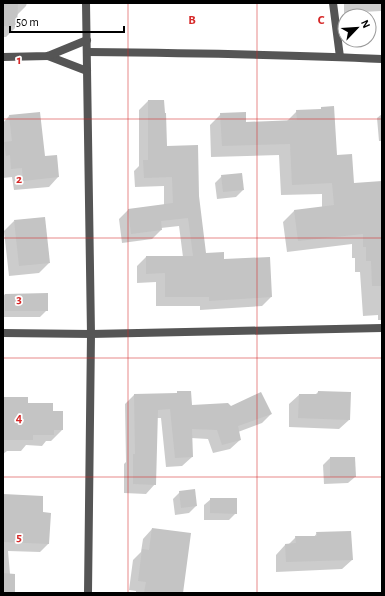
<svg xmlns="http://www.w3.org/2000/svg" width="385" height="596" font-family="'Alegreya Sans',sans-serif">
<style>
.shadow{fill:#0003}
.building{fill:#c4c4c4}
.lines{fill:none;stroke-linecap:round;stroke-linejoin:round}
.street{stroke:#555;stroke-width:8}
.grid{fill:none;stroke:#d62828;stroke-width:1;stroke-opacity:0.55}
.grid-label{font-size:13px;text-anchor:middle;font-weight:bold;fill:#d62828;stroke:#fff;stroke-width:3.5;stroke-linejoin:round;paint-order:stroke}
</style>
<rect width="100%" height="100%" fill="#fff"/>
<g class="shadow">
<path d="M 3,3 L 27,3 L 26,6 L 16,16 L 16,27 L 6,37 L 3,37 Z"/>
<path d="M 344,3 L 382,3 L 382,39 L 381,11 L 344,13 Z"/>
<path d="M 148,101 L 166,147 L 198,197 L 205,254 L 223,260 L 271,297 L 262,306 L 200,310 L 200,306 L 156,306 L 156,282 L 137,283 L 137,266 L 146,257 L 183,257 L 179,226 L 161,228 L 161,230 L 152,239 L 122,243 L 119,219 L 128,210 L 164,205 L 164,186 L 135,187 L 134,171 L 139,166 L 139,110 Z"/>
<path d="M 322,108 L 336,156 L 353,184 L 382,182 L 382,320 L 378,320 L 378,315 L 363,316 L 360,272 L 355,272 L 355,258 L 352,258 L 352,244 L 287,252 L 283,222 L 294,211 L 322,208 L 322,194 L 281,195 L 279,155 L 211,157 L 210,125 L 221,114 L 245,123 L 286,122 L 297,111 L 320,110 Z"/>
<path d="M 382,114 L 382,143 L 382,141 L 379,141 L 377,118 Z"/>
<path d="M 9,116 L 44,157 L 58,177 L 49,187 L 14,190 L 12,177 L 3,178 L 3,123 Z"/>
<path d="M 222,176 L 243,190 L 236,197 L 217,199 L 215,183 Z"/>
<path d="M 14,221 L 49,263 L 39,273 L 9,276 L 4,231 Z"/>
<path d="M 5,294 L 47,310 L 40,317 L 3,317 L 3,297 Z"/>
<path d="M 178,392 L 191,406 L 231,408 L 271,414 L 262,423 L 238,432 L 240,440 L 230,449 L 213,453 L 208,439 L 191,438 L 192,457 L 182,466 L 166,467 L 161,418 L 157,418 L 155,484 L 146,494 L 124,493 L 124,464 L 126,462 L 125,404 L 134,395 L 176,394 Z"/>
<path d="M 318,392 L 349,420 L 339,429 L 289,427 L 289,404 L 299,395 L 315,395 Z"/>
<path d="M 3,398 L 27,404 L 51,412 L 62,430 L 51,441 L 46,441 L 42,446 L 26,445 L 21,451 L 7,451 L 3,454 Z"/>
<path d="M 330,458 L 355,477 L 348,483 L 324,484 L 323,465 Z"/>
<path d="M 180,492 L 196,506 L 189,513 L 175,515 L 173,499 Z"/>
<path d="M 3,495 L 42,513 L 49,543 L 40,552 L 8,551 L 10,574 L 14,593 L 3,593 Z"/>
<path d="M 211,499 L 236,513 L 229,520 L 204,520 L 204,505 Z"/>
<path d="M 152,529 L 182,593 L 136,593 L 136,591 L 129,590 L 133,560 L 141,552 L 143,539 Z"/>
<path d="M 317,533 L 352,560 L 342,569 L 276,572 L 276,555 L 285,545 L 288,545 L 296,537 L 314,537 Z"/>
<path d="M 382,592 L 382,593 L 366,593 Z"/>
</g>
<g class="building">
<path d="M 3,3 L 18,3 L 17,27 L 3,26 Z"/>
<path d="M 148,100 L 164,100 L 165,113 L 166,113 L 167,146 L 198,145 L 199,196 L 206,253 L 224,252 L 224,259 L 270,257 L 272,297 L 209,301 L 209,297 L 165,297 L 165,273 L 146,274 L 146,256 L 193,256 L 188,218 L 161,221 L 162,230 L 131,234 L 128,209 L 173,203 L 172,177 L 144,178 L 143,160 L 148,160 Z"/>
<path d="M 334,106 L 337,155 L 352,154 L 354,183 L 382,181 L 382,286 L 372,286 L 371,261 L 366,261 L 366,247 L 363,247 L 363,234 L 298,241 L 294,210 L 334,205 L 332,183 L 292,185 L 290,144 L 222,146 L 220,113 L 246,112 L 246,122 L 297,120 L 296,110 L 321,109 L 321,107 Z"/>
<path d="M 40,112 L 45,156 L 57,155 L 59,177 L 23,181 L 22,168 L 11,169 L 10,155 L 6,156 L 4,142 L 12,141 L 9,115 Z"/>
<path d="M 242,173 L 244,190 L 223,192 L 221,175 Z"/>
<path d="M 45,217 L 50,263 L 19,266 L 14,220 Z"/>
<path d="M 48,293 L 48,311 L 5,311 L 5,294 Z"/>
<path d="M 177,391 L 191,391 L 192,405 L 228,403 L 231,406 L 261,392 L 272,414 L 238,426 L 241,440 L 222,445 L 217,430 L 192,429 L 193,457 L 175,458 L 170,409 L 158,410 L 156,485 L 133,484 L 133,454 L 135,454 L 134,394 L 177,393 Z"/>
<path d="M 318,391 L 351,392 L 350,420 L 298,418 L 299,394 L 318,394 Z"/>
<path d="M 3,397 L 28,397 L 28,403 L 53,403 L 53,411 L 63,411 L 63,430 L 54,430 L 54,435 L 33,435 L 33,440 L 3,440 Z"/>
<path d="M 330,457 L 355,457 L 356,477 L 330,477 Z"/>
<path d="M 195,489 L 197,506 L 181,508 L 179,491 Z"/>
<path d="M 3,494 L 43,496 L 43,512 L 51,513 L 49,544 L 3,542 Z"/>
<path d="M 210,498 L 237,498 L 237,514 L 210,513 Z"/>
<path d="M 152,528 L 191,533 L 183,593 L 144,593 L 146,582 L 138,581 L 142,549 L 149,550 Z"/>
<path d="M 351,531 L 353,560 L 286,562 L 285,544 L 296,543 L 295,536 L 317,536 L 316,532 Z"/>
<path d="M 3,573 L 15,574 L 15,593 L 3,593 Z"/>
</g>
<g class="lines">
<g class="street">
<path d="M 86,3 L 91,334 L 88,593"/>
<path d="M 333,3 L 340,57"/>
<path d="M 87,52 C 185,53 284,54 382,59"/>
<path d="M 48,56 L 87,71"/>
<path d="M 3,57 L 48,56 L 87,40"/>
<path d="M 3,333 L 91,334 L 382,328"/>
</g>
</g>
<path class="grid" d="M 128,3 L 128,593M 257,3 L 257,593M 3,119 L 382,119M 3,238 L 382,238M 3,358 L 382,358M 3,477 L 382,477"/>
<g class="grid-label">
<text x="192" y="24">B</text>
<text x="321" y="24">C</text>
<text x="19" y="64">1</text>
<text x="19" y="183">2</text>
<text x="19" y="303">3</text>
<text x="19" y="422">4</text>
<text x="19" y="541">5</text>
</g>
<rect width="385" height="596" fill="none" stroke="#000000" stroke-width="8"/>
<g transform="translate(357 28) rotate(65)"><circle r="19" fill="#ffffff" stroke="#999999"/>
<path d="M0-3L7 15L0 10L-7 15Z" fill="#000000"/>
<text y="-6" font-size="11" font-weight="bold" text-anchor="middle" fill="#000000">N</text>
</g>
<path d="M10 26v6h114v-6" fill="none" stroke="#000000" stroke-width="2"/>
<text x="16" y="26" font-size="12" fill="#000000" stroke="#ffffff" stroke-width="3" paint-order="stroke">50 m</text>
</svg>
